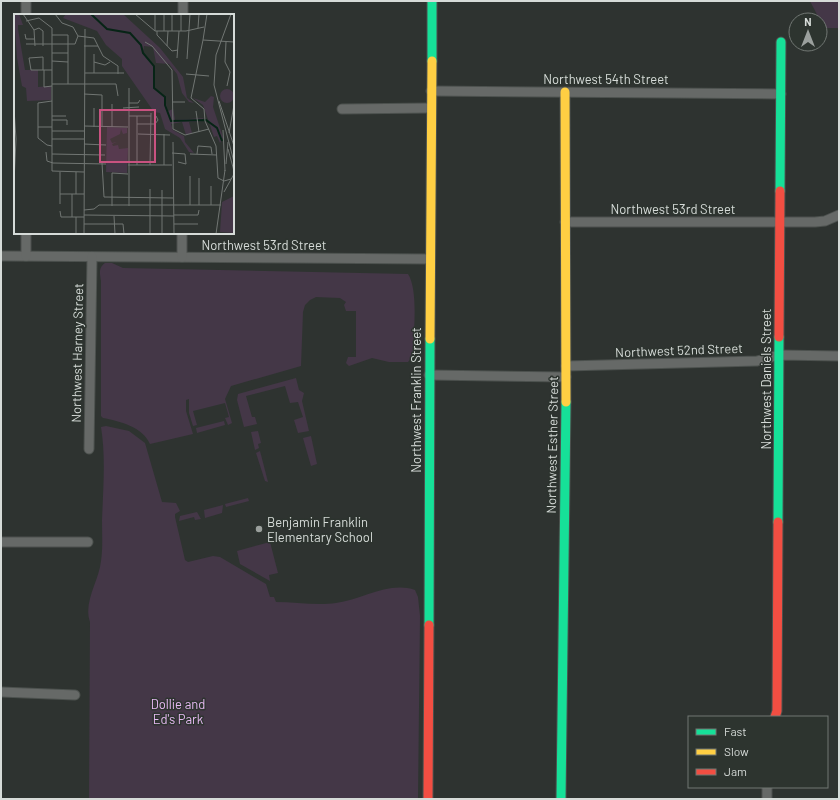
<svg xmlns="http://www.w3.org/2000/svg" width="840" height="800" font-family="Barlow,sans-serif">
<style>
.green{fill:#443747}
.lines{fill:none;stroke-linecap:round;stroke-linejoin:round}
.street-casing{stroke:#4c514e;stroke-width:11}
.fast-casing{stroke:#4c514e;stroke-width:11}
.slow-casing{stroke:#4c514e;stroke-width:11}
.jam-casing{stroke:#4c514e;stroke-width:11}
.street{stroke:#666967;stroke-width:9}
.fast{stroke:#16e098;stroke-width:9}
.slow{stroke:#ffcf43;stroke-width:9}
.jam{stroke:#f24e42;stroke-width:9}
.poi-dot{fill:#9ba09d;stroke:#2d342f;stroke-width:1.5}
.labels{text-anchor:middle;stroke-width:3;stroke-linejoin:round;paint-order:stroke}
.street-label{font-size:13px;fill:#d6dbd8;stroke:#2d342f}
.poi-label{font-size:13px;fill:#d6dbd8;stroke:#2d342f;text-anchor:start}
.park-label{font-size:13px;fill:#e6b9f2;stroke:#2d342f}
.inset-river{fill:none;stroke:#072416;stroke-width:2}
.inset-road{fill:none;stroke:#717673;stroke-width:1}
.view{fill:#c85280;fill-opacity:0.15;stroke:#c85280;stroke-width:2}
.inset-edge{fill:none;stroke:#d6dbd8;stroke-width:2}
</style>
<rect width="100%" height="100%" fill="#2e3330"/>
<g class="green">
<path d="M 810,1 L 839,1 L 839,28 L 824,28 Z"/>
<path d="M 105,263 L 112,263 L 123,268 L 408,274 C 419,291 413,335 413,356 L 408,362 L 389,362 L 372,358 L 349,366 L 346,363 L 348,357 L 356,357 L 356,311 L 346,311 L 344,305 L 346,302 L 340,298 L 316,297 L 310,300 L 305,305 L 303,312 L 301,366 L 231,386 L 225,399 L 232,423 L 228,425 L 225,418 L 229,417 L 225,403 L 193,411 L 197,425 L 193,426 L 189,413 L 189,399 L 186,400 L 186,411 L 193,434 L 150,444 C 143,427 119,421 103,418 L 101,416 L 101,281 C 100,274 98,268 105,263 Z"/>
<path d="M 296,378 L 299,390 L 304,393 L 302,401 L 309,431 L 298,433 L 294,420 L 303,417 L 298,402 L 290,403 L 285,386 L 246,396 L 252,417 L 255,417 L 257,424 L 244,427 L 237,400 L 238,394 Z"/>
<path d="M 224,421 L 225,425 L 197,433 L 196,428 Z"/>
<path d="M 106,426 L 129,431 L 145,443 L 162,502 L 176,503 L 180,511 L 175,514 L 175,517 L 185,560 L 188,562 L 213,556 L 220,557 L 266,584 L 270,597 L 274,597 L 276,602 C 295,602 317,606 336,603 C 362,600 388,581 415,590 L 418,597 L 420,616 L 418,799 L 89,799 L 90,622 C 83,602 99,581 101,561 C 103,547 102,534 102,521 C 103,489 106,458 101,427 Z"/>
<path d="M 258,431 L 261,443 L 258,444 L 259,448 L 255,450 L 251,432 Z"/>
<path d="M 311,436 L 317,464 L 311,466 L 303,438 Z"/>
<path d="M 260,451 L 268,482 L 265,481 L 256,453 Z"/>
<path d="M 248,498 L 249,501 L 226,507 L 225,504 Z"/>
<path d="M 223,505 L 222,513 L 205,518 L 204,510 Z"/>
<path d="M 197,512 L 201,519 L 195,520 L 194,517 L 179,521 L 180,516 Z"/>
<path d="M 270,542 L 278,573 L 269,575 L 270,581 L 240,564 L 237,551 Z"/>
</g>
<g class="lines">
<defs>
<g id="street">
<path d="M 26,15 L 26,1"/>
<path d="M 183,15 L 183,1"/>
<path d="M 431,91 L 781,94"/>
<path d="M 342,109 L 431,108"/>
<path d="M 565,222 L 815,222 L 825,221 L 839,215"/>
<path d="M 1,256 L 430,259"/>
<path d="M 26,256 L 26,233"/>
<path d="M 182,257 L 182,233"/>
<path d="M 566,366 L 757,361 L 779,355 L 839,356"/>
<path d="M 429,375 L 566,377"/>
<path d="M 89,449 L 92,257"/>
<path d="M 1,542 L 88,542"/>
<path d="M 1,692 L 75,695"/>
<path d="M 767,787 L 767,799"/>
</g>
<g id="fast">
<path d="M 432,61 L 432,1"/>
<path d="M 780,191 L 781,42"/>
<path d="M 778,522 L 779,337"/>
<path d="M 429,625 L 430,339"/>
<path d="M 561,799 L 566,402"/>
</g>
<g id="slow">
<path d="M 565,92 L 566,402"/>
<path d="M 430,339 L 432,61"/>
</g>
<g id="jam">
<path d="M 779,337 L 780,191"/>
<path d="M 775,717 L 777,711 L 778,522"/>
<path d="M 428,799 L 429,625"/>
</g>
</defs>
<use href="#street" class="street-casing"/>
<use href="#fast" class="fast-casing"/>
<use href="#slow" class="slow-casing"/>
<use href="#jam" class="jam-casing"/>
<use href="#street" class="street"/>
<use href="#fast" class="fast"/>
<use href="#slow" class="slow"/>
<use href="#jam" class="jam"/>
</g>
<circle class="poi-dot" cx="259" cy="529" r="4"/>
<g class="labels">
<g class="street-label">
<text x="606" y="84">Northwest 54th Street</text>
<text x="673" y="214">Northwest 53rd Street</text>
<text x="264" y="250">Northwest 53rd Street</text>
<text transform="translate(679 350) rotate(-2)" y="5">Northwest 52nd Street</text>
<text transform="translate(77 353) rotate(-89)" y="5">Northwest Harney Street</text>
<text transform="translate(766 379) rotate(-90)" y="5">Northwest Daniels Street</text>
<text transform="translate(416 400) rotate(-90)" y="5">Northwest Franklin Street</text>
<text transform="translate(552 445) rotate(-89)" y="5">Northwest Esther Street</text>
</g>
<g class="poi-label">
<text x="267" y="527">Benjamin Franklin<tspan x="267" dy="15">Elementary School</tspan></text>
</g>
<g class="park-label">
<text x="178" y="709">Dollie and<tspan x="178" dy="15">Ed's Park</tspan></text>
</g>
</g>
<g transform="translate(14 14)">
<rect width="220" height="220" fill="#2e3330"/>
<path d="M 0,0 L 5,0 L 9,11 L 4,11 L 4,15 L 11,56 L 24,56 L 24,73 L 37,72 L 37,86 L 13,87 L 12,74 L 8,72 L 3,44 ZM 52,0 L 109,0 L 146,34 L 169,63 L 173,84 L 180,89 L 175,88 L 168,79 L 163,60 L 155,50 L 142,49 L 139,33 L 130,32 L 129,38 L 141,52 L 141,74 L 150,83 L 154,97 L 159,95 L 161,106 L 189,104 L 190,107 L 175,108 L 178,119 L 172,121 L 168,108 L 157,110 L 159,116 L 170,122 L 171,128 L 180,139 L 175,138 L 166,124 L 151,115 L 146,99 L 140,98 L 108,52 L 108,45 L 92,31 L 83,17 L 49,4 ZM206 82a7 7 0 1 1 14 0a7 7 0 1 1-14 0ZM 197,82 L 200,83 L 199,93 L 209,123 L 206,129 L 203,122 L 200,123 L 189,91 L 179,84 L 191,88 ZM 93,113 L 113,114 L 113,119 L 109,120 L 107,115 L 106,120 L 96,125 L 98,129 L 103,128 L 98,130 L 99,132 L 104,131 L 105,135 L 114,134 L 113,159 L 92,158 ZM 220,182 L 220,219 L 206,218 L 208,188 Z" fill="#443747"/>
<path class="inset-river" d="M 77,0 L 93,15 L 116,19 L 127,31 L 129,39 L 140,52 L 140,74 L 151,83 L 151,91 L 157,107 L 192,106 L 203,114 L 208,127"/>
<path class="inset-road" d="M 9,0 L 20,16 L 21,32M 41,0 L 48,9 L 59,13 L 64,22 L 80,24 L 89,42 L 104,52 L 104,60M 121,0 L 141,17 L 172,17 L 190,13M 150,0 L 150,17M 158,0 L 158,17M 167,0 L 167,17M 193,0 L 189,26 L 220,28M 217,0 L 202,41 L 200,71 L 220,148M 12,7 L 25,4 L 38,14 L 38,157 L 70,158M 184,14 L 185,0M 20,16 L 25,14 L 29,17 L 29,32M 141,17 L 141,0M 143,17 L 143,21 L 158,37 L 164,36M 11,20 L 12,25 L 21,25M 38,21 L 54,21 L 54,70M 189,26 L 177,84 L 190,95 L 191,107 L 202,132 L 204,164 L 210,167 L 217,165M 131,28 L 138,32 L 158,56 L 159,115 L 171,121 L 195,115M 212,28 L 211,48 L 216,58 L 213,72M 12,30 L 61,30 L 64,22M 70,32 L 84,32M 153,32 L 154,17M 38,39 L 54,39M 163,44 L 165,17M 173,45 L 176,0M 38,47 L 54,48M 80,48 L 91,51 L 96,48M 29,56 L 29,43 L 15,44 L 17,56 L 38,56M 30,56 L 30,73 L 38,72M 71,59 L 110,59M 80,59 L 80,40M 172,60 L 195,62M 38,70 L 102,70 L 104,82M 70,80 L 88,81 L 88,113M 205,87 L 220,132M 158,88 L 171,88M 115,89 L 124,89 L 126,86M 109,94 L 125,93M 0,95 L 2,125 L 0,168M 182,97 L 185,118M 38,102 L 52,102M 115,102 L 137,102M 38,106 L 53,106 L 53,111M 123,110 L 141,110 L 144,106 L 142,102M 70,112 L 114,113M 24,113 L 38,113M 80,113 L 80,94M 98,113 L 98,90M 209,116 L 211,157M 38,117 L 70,117M 215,119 L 220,91M 124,120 L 156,121M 38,125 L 70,125M 159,128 L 160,220M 70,130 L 92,131M 38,132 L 33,131 L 24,124 L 24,89 L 38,87M 214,135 L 220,157M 32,138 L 33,147 L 39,149 L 92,150M 158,139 L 171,140 L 172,150 L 164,148M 38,140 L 91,141M 176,140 L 203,141M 183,140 L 184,132 L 197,133 L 198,140M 88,149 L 90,183 L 159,184M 212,150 L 214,128M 114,151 L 158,151M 123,151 L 123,102M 136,151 L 137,99M 150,151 L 150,120M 46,158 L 46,190M 210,178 L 220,160M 46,180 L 70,180M 62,180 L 62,158M 176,191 L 176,162M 185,191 L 185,164M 197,191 L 197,172M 98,192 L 98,159 L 114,160M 115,192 L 115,74M 70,196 L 80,195 L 85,191 L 207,191M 46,197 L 47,203 L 70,203M 70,201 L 160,202M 160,201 L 184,201 L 185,196M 100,202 L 101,220M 136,202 L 136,175M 58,203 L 58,180M 70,210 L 109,210 L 110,220M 160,210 L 184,210M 62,220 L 62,203M 70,220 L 71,15M 136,220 L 136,202M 148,220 L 148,176M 202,220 L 211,156"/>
<path class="view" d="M 86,96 L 141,96 L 141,148 L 86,148 Z"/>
<rect width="220" height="220" class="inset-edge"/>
</g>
<rect width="840" height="800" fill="none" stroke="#d6dbd8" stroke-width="4"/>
<rect x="688" y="716" width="140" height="72" fill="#2d342f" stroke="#717773"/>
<rect x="696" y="729" width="20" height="6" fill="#16e098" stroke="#717773"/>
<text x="724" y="736" font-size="12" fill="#d6dbd8">Fast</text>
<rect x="696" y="749" width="20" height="6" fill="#ffcf43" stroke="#717773"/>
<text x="724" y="756" font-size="12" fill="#d6dbd8">Slow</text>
<rect x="696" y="769" width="20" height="6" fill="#f24e42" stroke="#717773"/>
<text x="724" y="776" font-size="12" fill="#d6dbd8">Jam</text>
<g transform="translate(808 32)"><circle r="19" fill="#2d342f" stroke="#717773"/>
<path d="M0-3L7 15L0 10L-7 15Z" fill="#9ba09d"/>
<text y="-6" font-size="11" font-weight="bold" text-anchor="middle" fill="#d6dbd8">N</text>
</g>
</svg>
